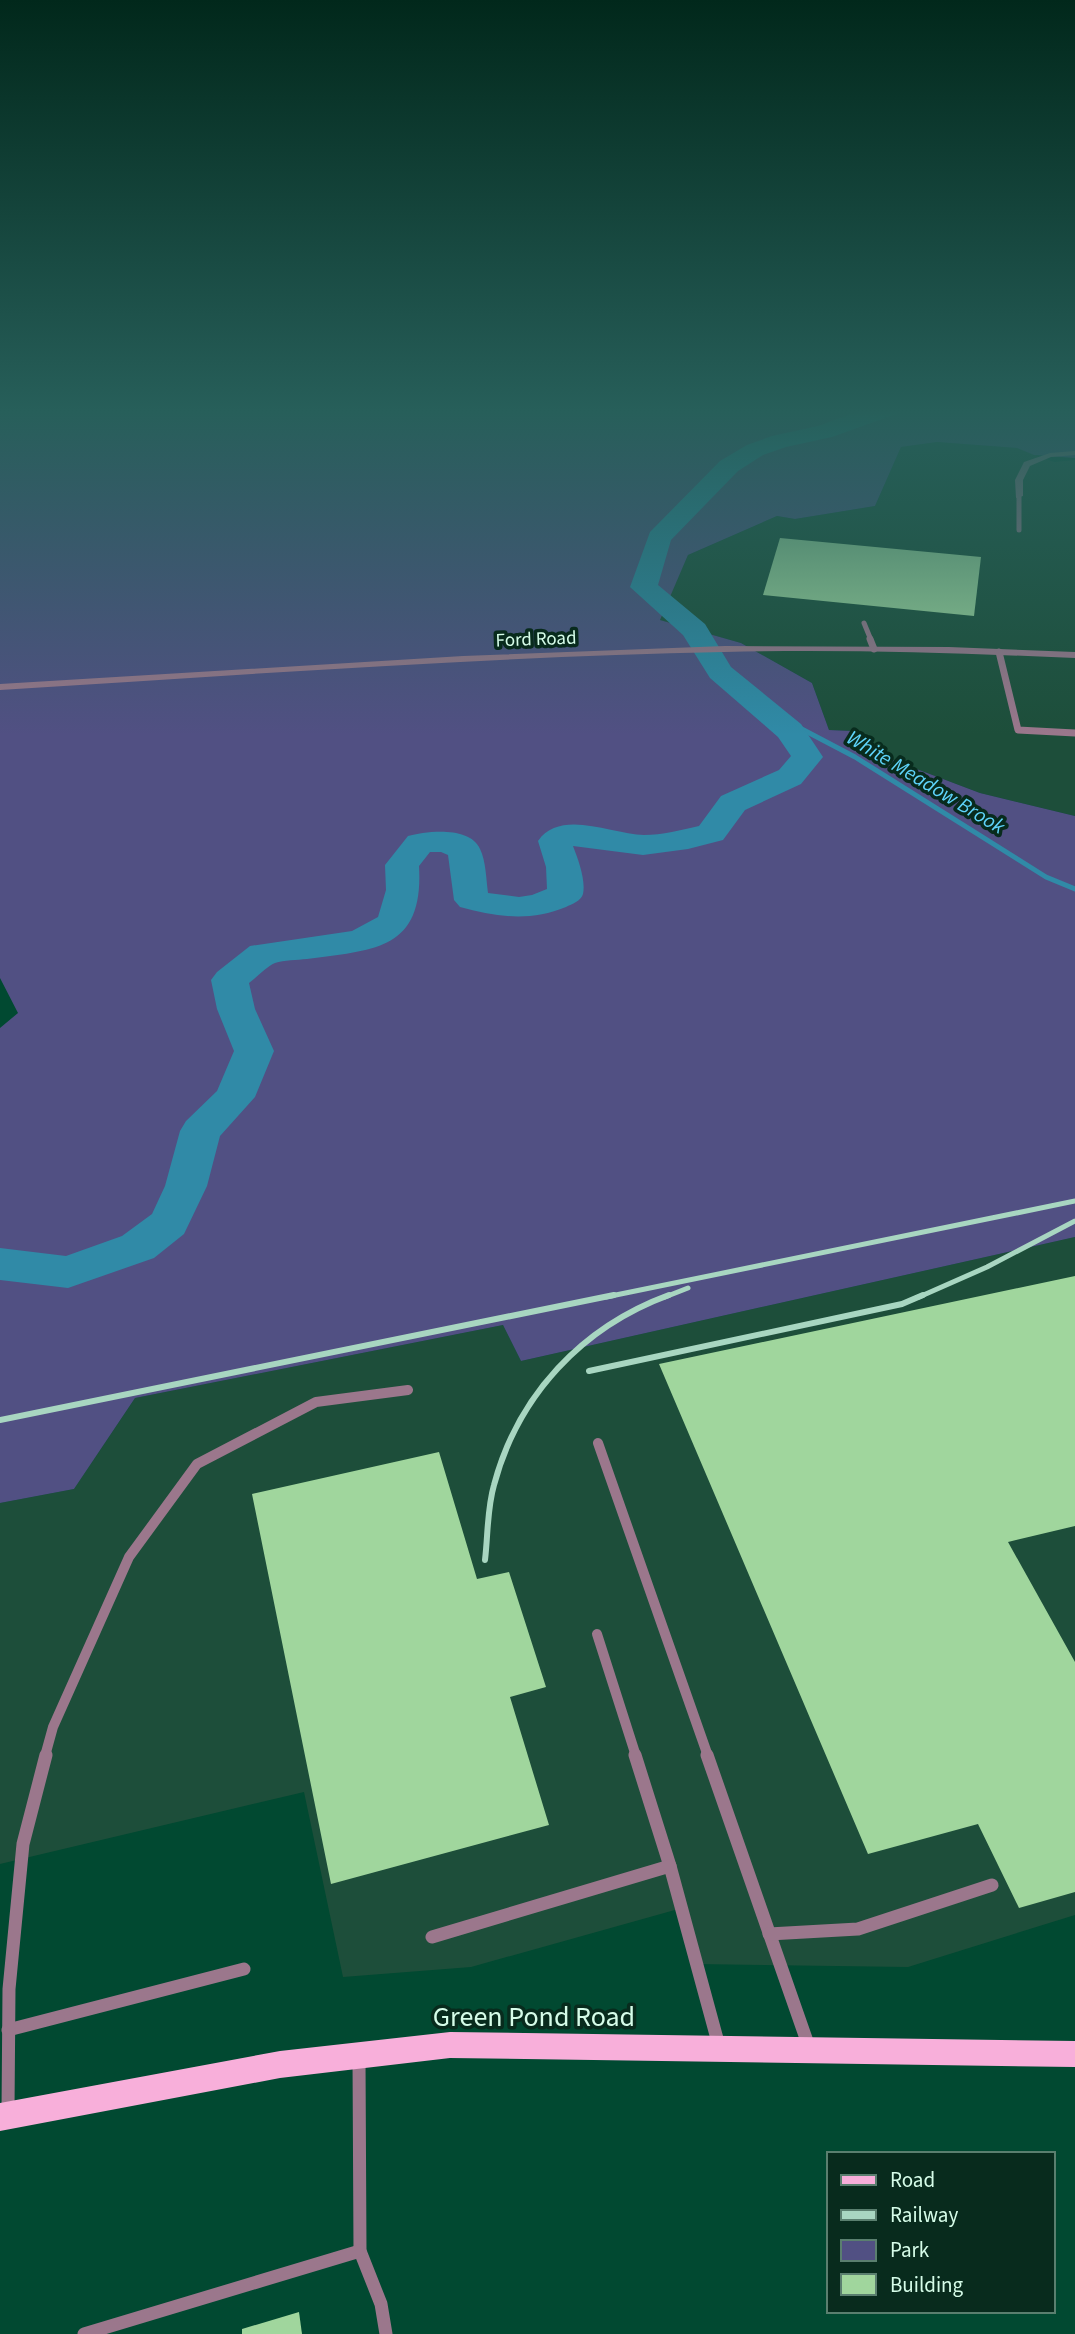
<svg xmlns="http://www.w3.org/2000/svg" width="1075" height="2334" font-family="'Source Sans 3',sans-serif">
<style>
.built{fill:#1d4e3a}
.green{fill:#515083}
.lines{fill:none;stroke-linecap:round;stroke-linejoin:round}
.stream{stroke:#308aa7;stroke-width:5}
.river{fill:#308aa7;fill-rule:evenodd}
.building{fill:#a0d69d}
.service-far3{stroke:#9b778c;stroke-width:5}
.service-far2{stroke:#9b778c;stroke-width:7}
.service-far1{stroke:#9b778c;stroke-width:10}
.service{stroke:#9b778c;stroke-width:13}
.minor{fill:#9b778c;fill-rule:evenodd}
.primary{fill:#f8afda;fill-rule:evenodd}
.rail-far1{stroke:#a8d6c1;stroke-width:5}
.rail{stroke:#a8d6c1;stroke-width:6}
.labels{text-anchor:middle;stroke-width:7;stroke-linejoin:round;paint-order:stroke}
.far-street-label{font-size:19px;fill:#d6fde9;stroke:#082b1d}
.far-water-label{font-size:21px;font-style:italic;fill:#5ed3fa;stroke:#082b1d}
.near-street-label{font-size:28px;fill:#d6fde9;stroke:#082b1d}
</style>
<rect width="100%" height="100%" fill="#014931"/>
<g class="built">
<path d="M 937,442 L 1017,448 L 1054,462 L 1075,460 L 1075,816 L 980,793 L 885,757 L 855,731 L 829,730 L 812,683 L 741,643 L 659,620 L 688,555 L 777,516 L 795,519 L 875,506 L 901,447 Z"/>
<path d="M 1075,1237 L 1075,1915 L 908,1967 L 695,1964 L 682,1908 L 471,1967 L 343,1977 L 304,1792 L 0,1864 L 0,1503 L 74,1489 L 135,1398 L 503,1325 L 521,1361 Z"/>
</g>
<path class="green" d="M 0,408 L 1075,408 L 1075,458 L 1034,455 L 1017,448 L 937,442 L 901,447 L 875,506 L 795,519 L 777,516 L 688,555 L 660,620 L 741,643 L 812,683 L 829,730 L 855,731 L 885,757 L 980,793 L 1075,816 L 1075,1237 L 521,1361 L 503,1325 L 135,1398 L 74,1489 L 0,1503 L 0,1028 L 18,1013 L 0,978 Z"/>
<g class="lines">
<path class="stream" d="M 758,706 L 855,757 L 1046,877 L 1075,889"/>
<path class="river" d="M 868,408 L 902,408 L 899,413 L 832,437 L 786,447 L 763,455 L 738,471 L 671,540 L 658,585 L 705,624 L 731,667 L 801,724 L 823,757 L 801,784 L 745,810 L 723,840 L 688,849 L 643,855 L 573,846 C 578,859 586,880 583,894 C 581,901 572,904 566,907 C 530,922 496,917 460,907 L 454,900 L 448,855 L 441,852 L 430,852 L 419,866 C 424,950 375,950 307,959 C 297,960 284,960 275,963 C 266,967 257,977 249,983 L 255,1009 L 274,1051 L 255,1097 L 220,1136 L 207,1186 L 184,1234 L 154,1258 L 68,1288 L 0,1280 L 0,1248 L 66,1256 L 122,1236 L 152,1214 L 165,1186 L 180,1131 L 186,1121 L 217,1091 L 234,1051 L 217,1009 L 211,980 L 217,972 L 250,946 L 352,931 L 378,917 L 386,890 L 385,865 L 408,836 C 427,831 470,826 480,849 C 486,861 486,879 488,893 L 519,897 L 532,895 L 547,889 L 546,867 L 538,841 C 561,808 613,835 644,835 C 662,835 682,830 699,826 L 721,796 L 779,770 L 791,756 L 778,737 L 710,678 L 683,635 L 630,587 L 650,532 L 720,461 L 747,445 L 772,436 L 818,426 Z"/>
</g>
<g class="building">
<path d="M 780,538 L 981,557 L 974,616 L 763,595 Z"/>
<path d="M 1075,1276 L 1075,1526 L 1008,1542 L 1075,1662 L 1075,1892 L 1019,1908 L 978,1824 L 868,1854 L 659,1364 Z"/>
<path d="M 439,1452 L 477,1579 L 509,1572 L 546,1687 L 510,1697 L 549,1825 L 331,1884 L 252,1494 Z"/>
<path d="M 299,2312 L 302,2334 L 242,2334 L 242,2329 Z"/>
</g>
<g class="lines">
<g class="service-far3">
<path d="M 1019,496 L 1019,530"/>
<path d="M 864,623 L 871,640"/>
</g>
<g class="service-far2">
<path d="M 870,639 L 874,649"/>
<path d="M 999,652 L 1018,730 L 1075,733"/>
</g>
<g class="service-far1">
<path d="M 598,1443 L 708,1756"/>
<path d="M 597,1634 L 636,1756"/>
<path d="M 45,1756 L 53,1727 L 129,1557 L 197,1464 L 316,1402 L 408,1390"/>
</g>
<g class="service">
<path d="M 635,1755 L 670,1866"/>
<path d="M 707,1755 L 809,2047"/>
<path d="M 769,1934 L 858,1929 L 992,1885"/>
<path d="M 432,1937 L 670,1866 L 719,2046"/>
<path d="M 8,2030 L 244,1969"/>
<path d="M 359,2059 L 360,2251 L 381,2304 L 386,2334"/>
<path d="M 8,2110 L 9,1989 L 23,1844 L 46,1755"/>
<path d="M 84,2334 L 360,2251"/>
</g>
<g class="minor">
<path d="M 1075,451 L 1075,455 L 1051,457 L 1030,466 L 1023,480 L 1023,496 L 1016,498 L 1015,480 L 1024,462 L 1050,453 Z"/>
<path d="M 725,646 L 949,647 L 1075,652 L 1075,658 C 958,653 841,649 724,652 C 482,657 241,675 0,690 L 0,684 L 463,656 Z"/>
</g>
<path class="primary" d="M 450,2032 L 1075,2041 L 1075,2067 L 450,2058 L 280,2078 L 0,2131 L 0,2103 L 280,2051 Z"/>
<g class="rail-far1">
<path d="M 606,1297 L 1075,1201"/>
<path d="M 665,1297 L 688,1288"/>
<path d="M 919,1297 L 987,1267 L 1075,1221"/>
</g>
<g class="rail">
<path d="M 589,1371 L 902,1304 L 923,1295"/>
<path d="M 0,1420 L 614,1295"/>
<path d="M 485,1560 C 488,1535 487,1509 494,1485 C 518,1395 582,1327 669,1295"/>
</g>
</g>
<linearGradient id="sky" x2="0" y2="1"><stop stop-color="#01281b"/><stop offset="0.56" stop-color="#275f5a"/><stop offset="1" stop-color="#275f5a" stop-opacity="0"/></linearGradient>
<rect width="1075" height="735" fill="url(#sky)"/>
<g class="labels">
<g class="far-street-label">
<text transform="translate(536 638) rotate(-2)" y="7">Ford Road</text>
</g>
<g class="far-water-label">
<text transform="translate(926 782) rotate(31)" y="7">White Meadow Brook</text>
</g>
<g class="near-street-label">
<text x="534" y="2026">Green Pond Road</text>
</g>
</g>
<rect x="827" y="2152" width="228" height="161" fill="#082b1d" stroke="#5a7f6f" stroke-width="2"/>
<rect x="841" y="2175" width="35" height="10" fill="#f8afda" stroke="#5a7f6f" stroke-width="2"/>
<text x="890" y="2187" font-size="21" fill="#d6fde9">Road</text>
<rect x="841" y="2210" width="35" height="10" fill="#a8d6c1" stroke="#5a7f6f" stroke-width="2"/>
<text x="890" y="2222" font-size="21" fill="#d6fde9">Railway</text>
<rect x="841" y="2240" width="35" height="21" fill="#515083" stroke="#5a7f6f" stroke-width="2"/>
<text x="890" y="2257" font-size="21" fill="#d6fde9">Park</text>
<rect x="841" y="2274" width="35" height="21" fill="#a0d69d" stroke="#5a7f6f" stroke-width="2"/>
<text x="890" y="2292" font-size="21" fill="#d6fde9">Building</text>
</svg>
